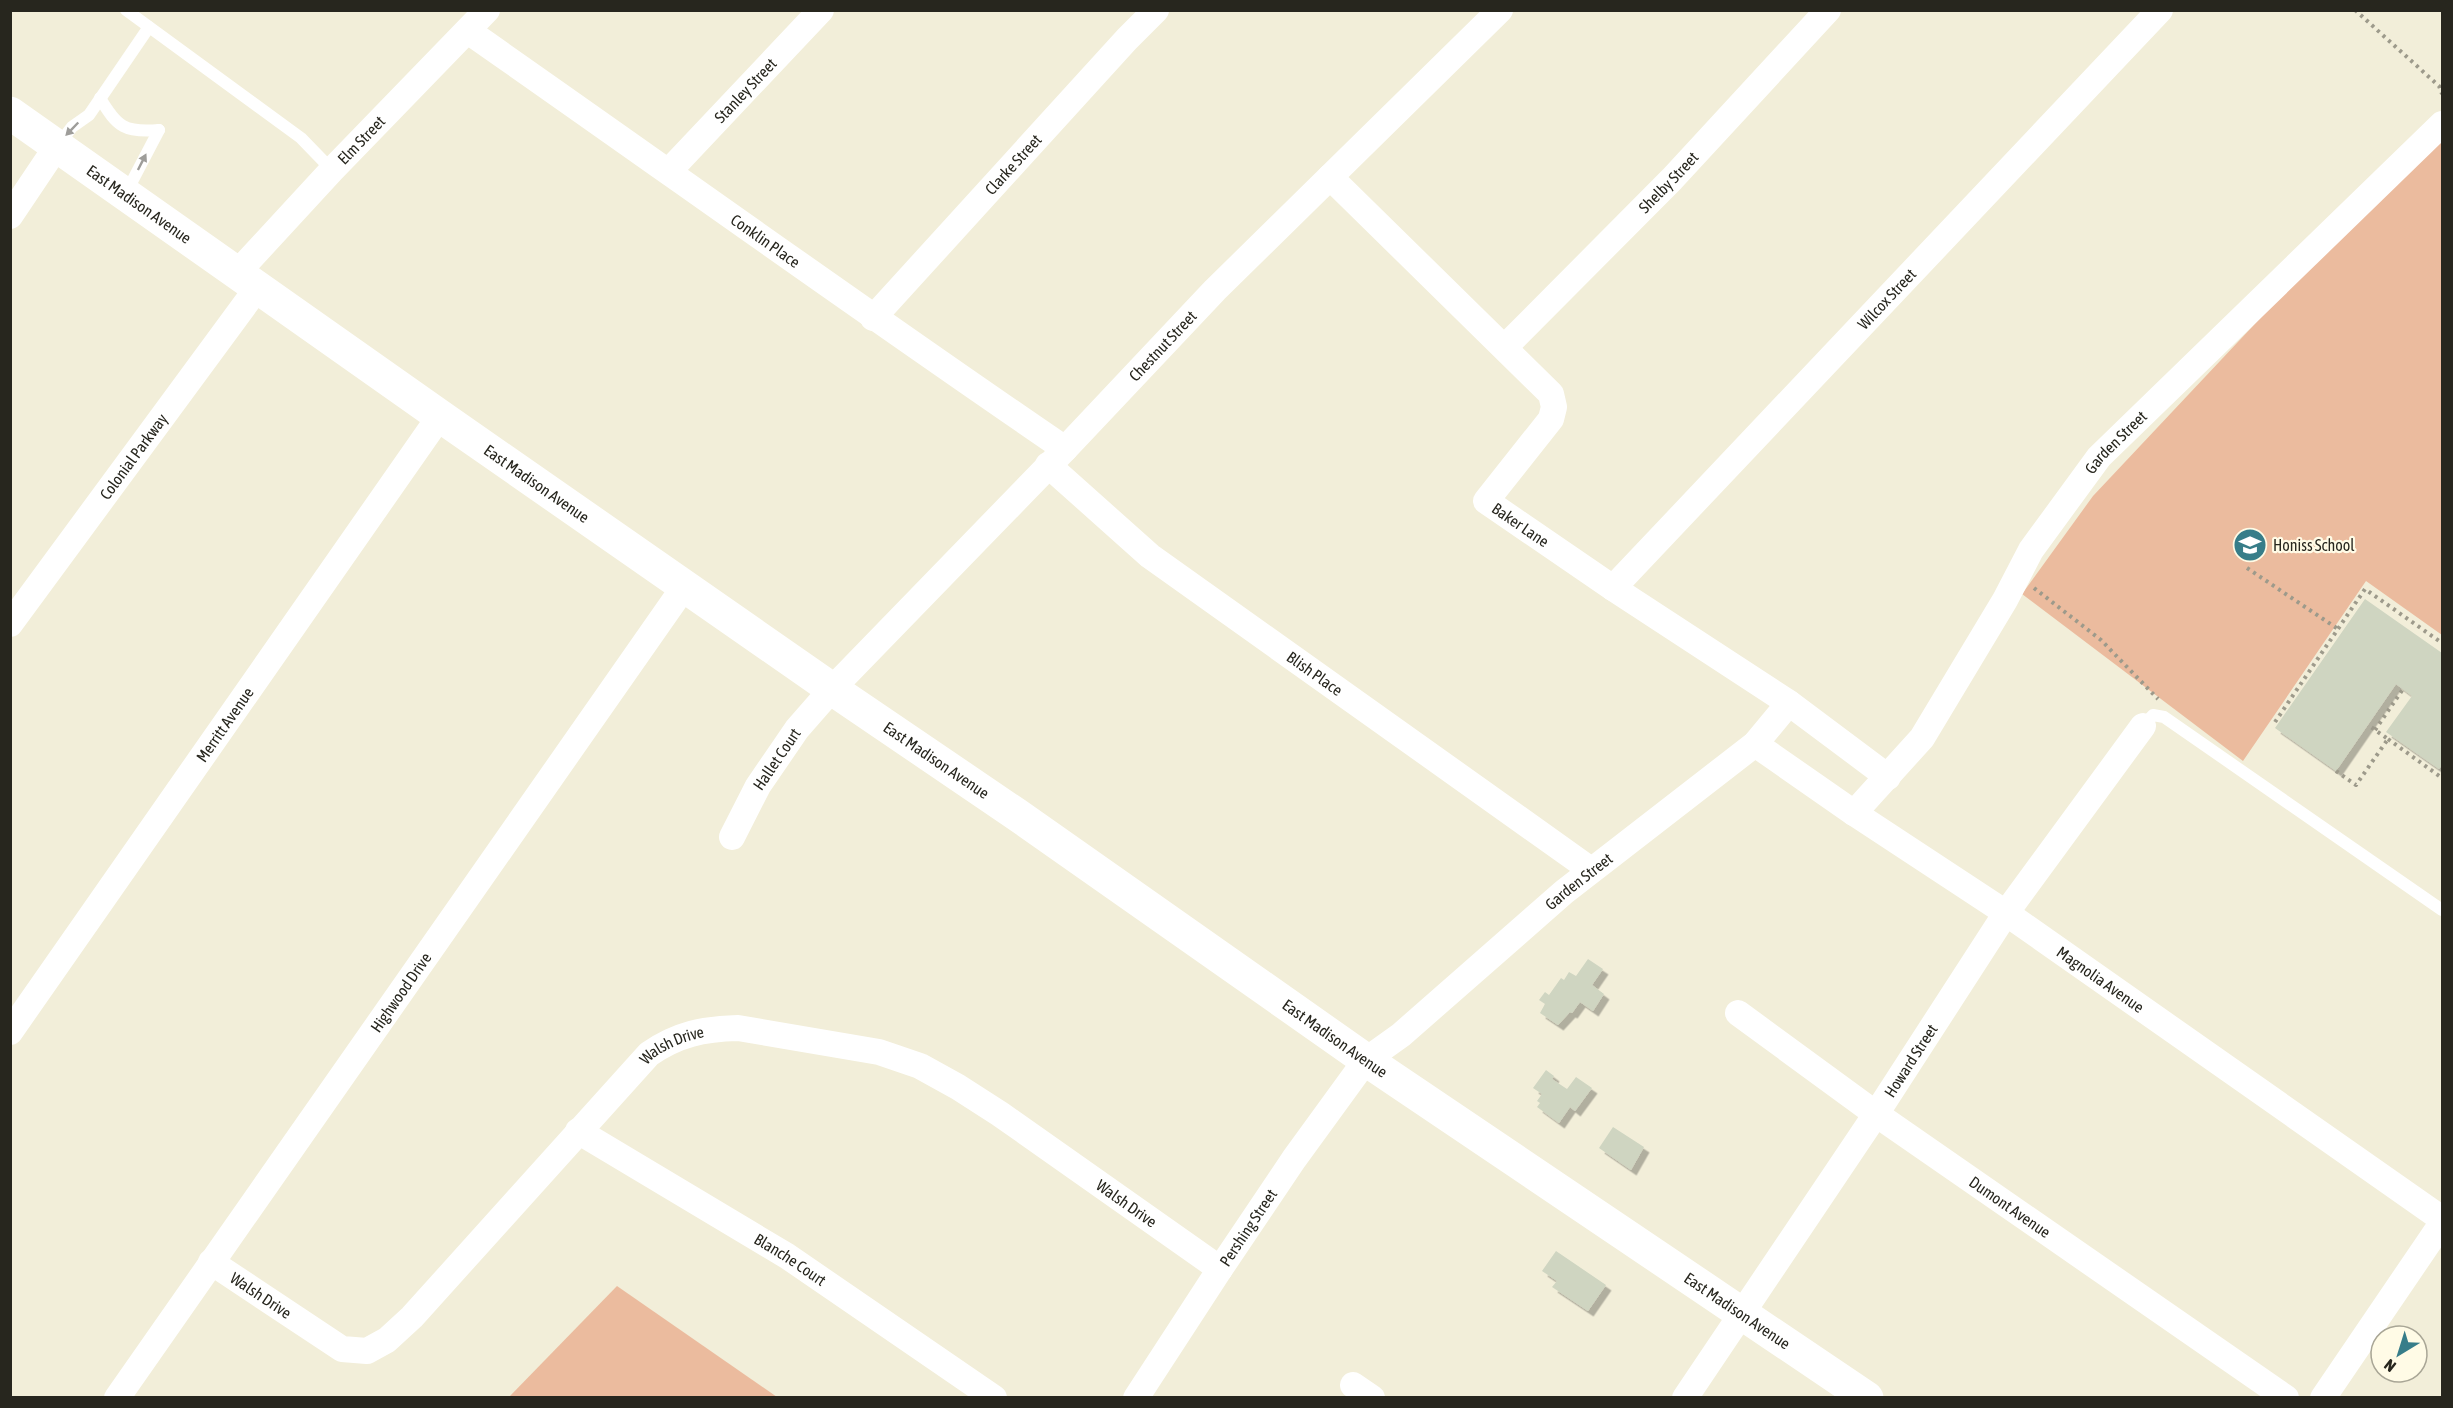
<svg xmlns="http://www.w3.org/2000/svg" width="2453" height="1408" font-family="'Asap Condensed',sans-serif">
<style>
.green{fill:#ebbb9e}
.building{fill:#cfd5c1;filter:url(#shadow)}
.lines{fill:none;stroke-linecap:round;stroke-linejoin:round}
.path{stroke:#9d9a8b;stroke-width:4;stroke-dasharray:3 4.5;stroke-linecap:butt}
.lane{stroke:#fff;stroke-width:12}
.street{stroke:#fff;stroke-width:26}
.secondary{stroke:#fff;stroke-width:33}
.oneway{fill:#9e9d9a}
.labels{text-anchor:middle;stroke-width:4.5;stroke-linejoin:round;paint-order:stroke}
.street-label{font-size:16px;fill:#27261e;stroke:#fffbe6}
.poi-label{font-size:16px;fill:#27261e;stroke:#fffbe6;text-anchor:start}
</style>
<defs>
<filter id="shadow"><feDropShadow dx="5.5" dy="5.5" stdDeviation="0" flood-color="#0004"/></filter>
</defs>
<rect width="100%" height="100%" fill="#f2eed9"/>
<g class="green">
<path d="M 2442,125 L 2442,635 L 2366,581 L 2243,761 L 2022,594 L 2093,496 Z"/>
<path d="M 617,1286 L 777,1397 L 509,1397 Z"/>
</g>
<g class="building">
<path d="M 2365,599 L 2442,653 L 2442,765 L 2439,769 L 2386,732 L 2412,696 L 2396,684 L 2336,771 L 2275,728 Z"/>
<path d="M 1588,959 L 1603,969 L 1592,985 L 1604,994 L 1593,1011 L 1580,1002 L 1572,1013 L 1570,1012 L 1558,1025 L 1540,1013 L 1545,1004 L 1539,1000 L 1545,992 L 1549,995 L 1561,978 L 1564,980 L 1569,972 L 1576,976 Z"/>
<path d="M 1546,1070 L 1554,1076 L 1552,1079 L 1567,1089 L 1576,1077 L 1592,1088 L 1575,1111 L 1570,1107 L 1559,1123 L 1537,1107 L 1540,1103 L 1537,1101 L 1542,1094 L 1533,1088 Z"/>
<path d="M 1613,1127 L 1644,1147 L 1631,1170 L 1599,1148 Z"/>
<path d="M 1556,1251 L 1606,1285 L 1588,1311 L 1552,1287 L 1557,1281 L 1542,1271 Z"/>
</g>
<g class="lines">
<g class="path">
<path d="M 2355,10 L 2439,86 L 2442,94"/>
<path d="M 2247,568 L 2338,629"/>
<path d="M 2034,588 L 2101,640 L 2158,699"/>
<path d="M 2275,722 L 2365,589 L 2442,643"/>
<path d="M 2375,730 L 2403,689"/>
<path d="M 2388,739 L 2442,778"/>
<path d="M 2336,771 L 2356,785 L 2388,739 L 2368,725"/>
</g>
<g class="lane">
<path d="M 126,10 L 301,138 L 332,170"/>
<path d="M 100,98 C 117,127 125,133 159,130"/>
<path d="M 59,144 L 72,127 L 89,115 L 149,27"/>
<path d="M 126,193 L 159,130"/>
<path d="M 2143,726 L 2153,715 L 2164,717 L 2442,910"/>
</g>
<g class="street">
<path id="s1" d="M 468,31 C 667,170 864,312 1065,449"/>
<path id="s2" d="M 669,171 L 821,10"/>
<path id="s3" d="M 1330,177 L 1551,394 L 1554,407 L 1551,419 L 1486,501 L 1613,588 L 1789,703 L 1888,777"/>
<path d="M 10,216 L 57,146"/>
<path id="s4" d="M 237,273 L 332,170 L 487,10"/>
<path id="s5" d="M 873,318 L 1127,39 L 1156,10"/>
<path id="s6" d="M 1505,347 L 1672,179 L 1828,10"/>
<path id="s7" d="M 1048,465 L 1150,556 L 1591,870"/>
<path id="s8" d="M 1613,588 L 2160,10"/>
<path id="s9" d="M 10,624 L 258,287"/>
<path id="s10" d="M 1755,744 L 1854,813 L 2006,913 L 2442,1219"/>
<path id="s11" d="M 1854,813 L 1922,738 L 2005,600 L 2031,550 L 2099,457 L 2442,124"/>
<path id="s12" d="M 732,837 L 758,786 L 797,729 L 832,689 L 1065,449 L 1215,290 L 1500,10"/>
<path id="s13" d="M 1738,1013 L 1876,1114 L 2286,1398"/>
<path id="s14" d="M 10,1032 L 440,416"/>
<path id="s15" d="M 578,1131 L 787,1256 L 994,1398"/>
<path id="s16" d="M 211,1262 L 342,1349 L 367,1351 L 387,1340 L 412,1317 L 649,1054 C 678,1034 703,1029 738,1028 L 879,1052 L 920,1066 L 958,1087 L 1000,1114 L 1220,1269"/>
<path d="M 1353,1385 L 1372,1398"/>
<path id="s17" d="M 117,1398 L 684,587"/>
<path id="s18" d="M 1136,1398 L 1220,1269 L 1294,1159 L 1366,1060 L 1401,1035 L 1564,892 L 1755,744 L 1789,703"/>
<path id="s19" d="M 1685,1398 L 1876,1114 L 2006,913 L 2143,726"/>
<path d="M 2323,1398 L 2442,1223"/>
</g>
<path class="secondary" id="s20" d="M 10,113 L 440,416 L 832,689 L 1016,814 L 1366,1060 L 1867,1398"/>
</g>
<defs><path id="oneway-solid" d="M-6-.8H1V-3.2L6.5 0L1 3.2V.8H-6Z" transform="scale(1.5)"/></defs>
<g class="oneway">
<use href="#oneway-solid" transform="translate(72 129) rotate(134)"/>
<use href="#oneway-solid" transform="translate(142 162) rotate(-63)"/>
</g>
<defs>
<symbol id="school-disc" viewBox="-11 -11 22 22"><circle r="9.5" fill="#377d89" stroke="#fffbe6"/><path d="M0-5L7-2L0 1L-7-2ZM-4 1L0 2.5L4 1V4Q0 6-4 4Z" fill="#fff"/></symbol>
</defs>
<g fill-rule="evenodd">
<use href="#school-disc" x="2231" y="526" width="38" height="38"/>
</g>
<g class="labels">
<g class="street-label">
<text dy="6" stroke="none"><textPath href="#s2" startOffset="111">Stanley Street</textPath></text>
<text dy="6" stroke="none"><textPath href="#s4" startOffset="182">Elm Street</textPath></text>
<text dy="6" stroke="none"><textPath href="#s5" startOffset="208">Clarke Street</textPath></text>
<text dy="6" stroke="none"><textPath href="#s6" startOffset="232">Shelby Street</textPath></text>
<text dy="6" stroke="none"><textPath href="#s20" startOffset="158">East Madison Avenue</textPath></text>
<text dy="6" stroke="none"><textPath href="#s1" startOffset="364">Conklin Place</textPath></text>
<text dy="6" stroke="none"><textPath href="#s8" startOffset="398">Wilcox Street</textPath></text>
<text dy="6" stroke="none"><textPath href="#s12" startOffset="656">Chestnut Street</textPath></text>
<text dy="6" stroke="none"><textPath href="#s11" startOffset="456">Garden Street</textPath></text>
<text dy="6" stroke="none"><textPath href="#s9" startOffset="208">Colonial Parkway</textPath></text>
<text dy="6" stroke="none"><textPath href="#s20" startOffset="644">East Madison Avenue</textPath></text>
<text dy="6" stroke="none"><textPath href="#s3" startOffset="482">Baker Lane</textPath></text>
<text dy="6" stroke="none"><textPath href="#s7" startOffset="339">Blish Place</textPath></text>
<text dy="6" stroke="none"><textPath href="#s14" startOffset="375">Merritt Avenue</textPath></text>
<text dy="6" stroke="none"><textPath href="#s20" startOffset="1130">East Madison Avenue</textPath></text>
<text dy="6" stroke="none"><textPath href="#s12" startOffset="90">Hallet Court</textPath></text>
<text dy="6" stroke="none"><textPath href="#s18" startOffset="687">Garden Street</textPath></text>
<text dy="6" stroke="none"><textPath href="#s10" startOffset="418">Magnolia Avenue</textPath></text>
<text dy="6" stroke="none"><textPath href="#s17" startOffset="495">Highwood Drive</textPath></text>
<text dy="6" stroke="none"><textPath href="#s20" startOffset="1616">East Madison Avenue</textPath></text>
<text dy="6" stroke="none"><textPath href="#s16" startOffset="618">Walsh Drive</textPath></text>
<text dy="6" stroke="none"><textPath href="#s19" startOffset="406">Howard Street</textPath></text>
<text dy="6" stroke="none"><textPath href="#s16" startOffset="1122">Walsh Drive</textPath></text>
<text dy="6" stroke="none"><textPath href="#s13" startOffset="334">Dumont Avenue</textPath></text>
<text dy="6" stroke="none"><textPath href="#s18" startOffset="204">Pershing Street</textPath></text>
<text dy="6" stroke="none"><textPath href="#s15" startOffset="248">Blanche Court</textPath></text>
<text dy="6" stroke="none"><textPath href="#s16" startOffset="60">Walsh Drive</textPath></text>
<text dy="6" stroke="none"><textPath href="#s20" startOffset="2102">East Madison Avenue</textPath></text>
</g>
<g class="poi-label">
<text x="2273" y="551">Honiss School</text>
</g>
</g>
<rect width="2453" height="1408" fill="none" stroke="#27261e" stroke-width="24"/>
<g transform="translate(2399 1354) rotate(218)"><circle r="28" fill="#fffbe6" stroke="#a9a696" stroke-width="1.5"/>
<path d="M0-4.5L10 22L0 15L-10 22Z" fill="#377d89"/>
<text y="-9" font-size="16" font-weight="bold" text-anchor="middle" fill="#27261e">N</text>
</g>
</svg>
